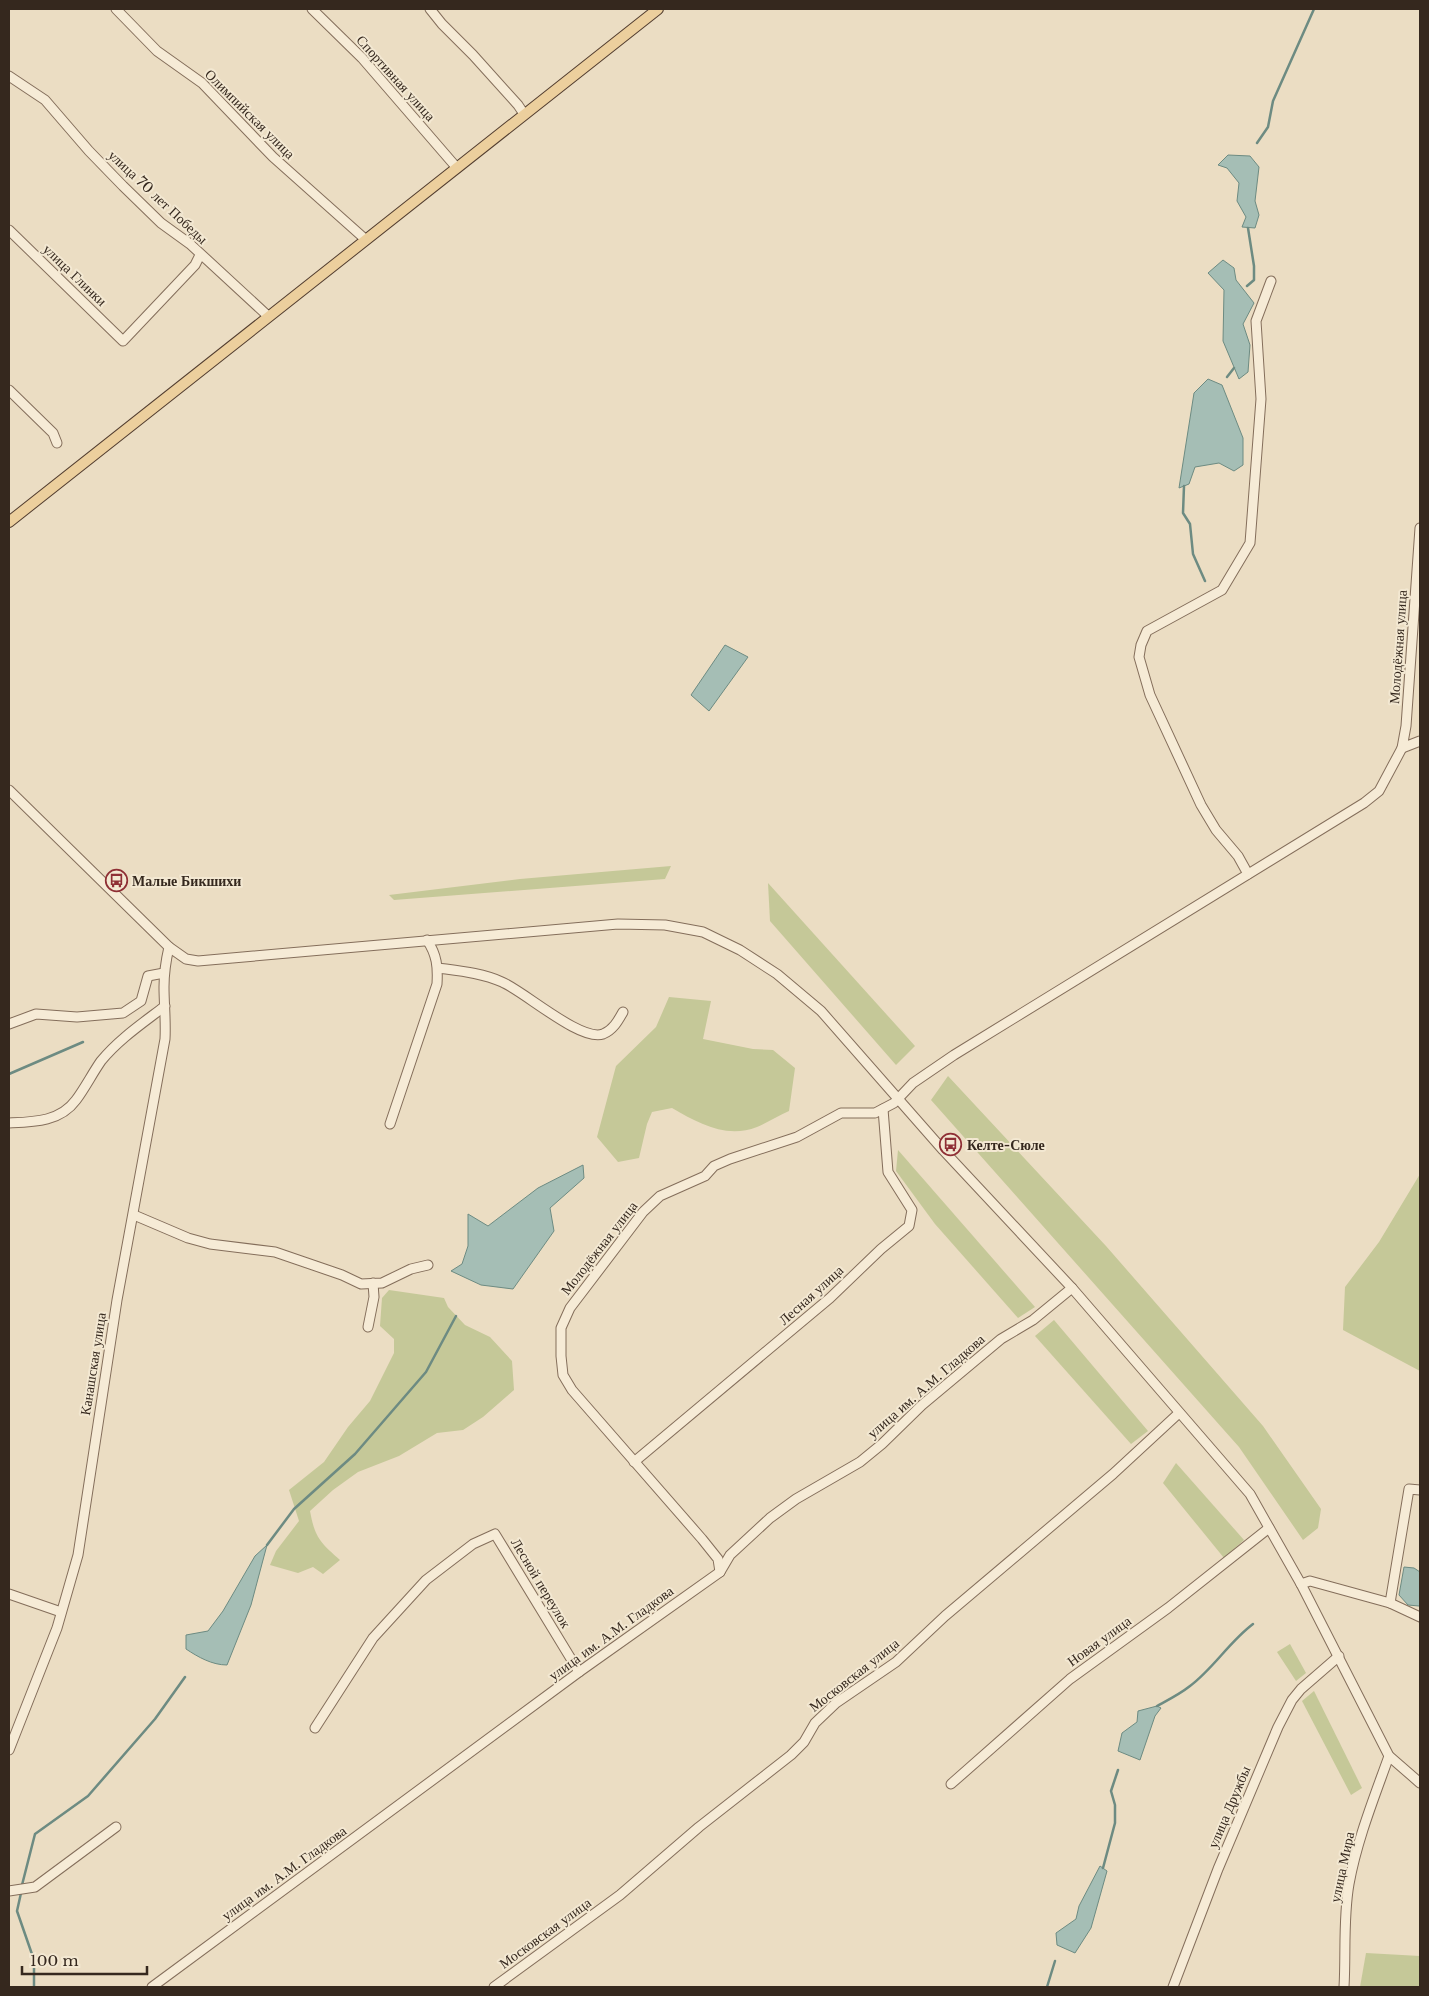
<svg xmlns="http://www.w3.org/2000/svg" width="1429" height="1996" font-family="'Libre Baskerville',serif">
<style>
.green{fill:#c5c898}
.water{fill:#a5beb5;stroke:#6d8b82}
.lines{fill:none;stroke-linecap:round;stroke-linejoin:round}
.stream{stroke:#6d8b82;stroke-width:2.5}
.minor-casing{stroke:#846e5b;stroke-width:11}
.major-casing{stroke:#523d2f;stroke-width:12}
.minor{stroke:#f6ebd6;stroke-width:9}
.major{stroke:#eccf9d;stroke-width:10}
.labels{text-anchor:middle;stroke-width:4;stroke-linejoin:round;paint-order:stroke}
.street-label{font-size:14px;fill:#35281e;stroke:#f3e8d2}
.poi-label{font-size:14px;font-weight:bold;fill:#35281e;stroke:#f3e8d2;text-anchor:start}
</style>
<rect width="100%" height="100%" fill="#ebddc3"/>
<g class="green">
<path d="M 671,866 L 665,879 L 394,900 L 389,895 L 520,879 Z"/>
<path d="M 768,883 L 915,1046 L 896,1065 L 770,921 Z"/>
<path d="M 669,997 L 711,1001 L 703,1039 L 753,1049 L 773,1050 L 795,1068 L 789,1111 C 778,1116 768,1122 757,1127 C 726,1139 698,1123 672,1108 L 652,1112 L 647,1124 L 639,1158 L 618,1162 L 597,1137 L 616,1066 L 656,1027 Z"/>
<path d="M 948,1076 L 1106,1246 L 1263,1426 L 1321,1509 L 1318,1528 L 1303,1540 L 1239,1447 L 931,1100 Z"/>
<path d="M 898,1150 L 1035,1307 L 1018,1318 L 935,1224 L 896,1171 Z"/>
<path d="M 1420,1174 L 1420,1371 L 1343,1330 L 1345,1287 L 1379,1242 Z"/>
<path d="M 389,1290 L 444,1298 L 448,1307 L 465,1325 L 490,1337 L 512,1361 L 514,1390 L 483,1417 L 463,1430 L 437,1433 L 399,1456 L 358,1472 L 333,1490 L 310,1511 C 315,1538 320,1542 340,1560 L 323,1574 L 313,1567 L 298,1573 L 270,1565 L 276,1551 L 299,1521 L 289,1490 L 324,1462 L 348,1427 L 370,1401 L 394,1353 L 394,1339 L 380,1326 L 382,1298 Z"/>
<path d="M 1054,1320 L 1148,1431 L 1131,1444 L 1035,1336 Z"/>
<path d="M 1176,1463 L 1244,1540 L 1224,1558 L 1163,1483 Z"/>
<path d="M 1290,1644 L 1306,1673 L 1296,1681 L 1277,1652 Z"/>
<path d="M 1314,1691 L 1362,1788 L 1351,1795 L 1302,1701 Z"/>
<path d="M 1366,1953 L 1420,1956 L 1420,1987 L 1360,1987 Z"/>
</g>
<g class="water">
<path d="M 1228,155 L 1250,156 L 1259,167 L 1255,201 L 1259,215 L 1255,228 L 1242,227 L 1246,217 L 1237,201 L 1239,183 L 1227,168 L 1218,165 Z"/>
<path d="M 1223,260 L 1234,268 L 1236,280 L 1254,303 L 1243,324 L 1250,345 L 1248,372 L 1239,379 L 1223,341 L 1224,290 L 1208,273 Z"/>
<path d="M 1208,379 L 1222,385 L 1243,438 L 1243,465 L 1234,471 L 1219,463 L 1195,467 L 1189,484 L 1179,488 L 1194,393 Z"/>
<path d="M 725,645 L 748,657 L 709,711 L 691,695 Z"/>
<path d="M 583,1165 L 584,1178 L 550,1208 L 554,1231 L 513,1289 L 481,1285 L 451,1271 L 462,1264 L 468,1246 L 468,1214 L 488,1226 L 538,1188 Z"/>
<path d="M 267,1545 L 251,1605 L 227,1665 C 212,1665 198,1657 186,1649 L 186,1635 L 208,1631 L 223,1611 L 255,1556 Z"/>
<path d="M 1404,1567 L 1414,1568 L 1420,1572 L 1420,1605 L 1419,1606 L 1408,1605 L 1399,1595 Z"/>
<path d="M 1157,1706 L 1161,1708 L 1155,1716 L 1140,1760 L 1118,1751 L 1122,1733 L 1137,1722 L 1138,1711 Z"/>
<path d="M 1100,1866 L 1107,1871 L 1091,1928 L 1075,1953 L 1057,1945 L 1056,1933 L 1076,1919 L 1079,1906 Z"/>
</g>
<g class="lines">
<g class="stream">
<path d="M 1257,143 L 1268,127 L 1273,101 L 1314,9"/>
<path d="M 1247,286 L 1254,280 L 1254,266 L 1248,228"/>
<path d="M 1227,377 L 1234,368"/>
<path d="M 1184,486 L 1183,513 L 1190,524 L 1193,554 L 1205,581"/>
<path d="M 9,1074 L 83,1042"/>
<path d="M 267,1545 L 294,1509 L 355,1454 L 426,1372 L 456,1316"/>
<path d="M 1157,1706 C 1168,1700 1180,1694 1190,1686 C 1214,1668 1229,1642 1253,1624"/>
<path d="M 1103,1868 L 1115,1823 L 1115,1805 L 1111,1791 L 1118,1770"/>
<path d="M 22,1885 L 35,1834 L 88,1796 L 155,1719 L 185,1677"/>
<path d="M 21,1893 L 17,1911 L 34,1960 L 34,1987"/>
<path d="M 1047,1987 L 1055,1961"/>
</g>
<defs>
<g id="minor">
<path d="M 116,9 L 157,51 L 202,83 L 273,157 L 365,239"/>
<path d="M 312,9 L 362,58 L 457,168"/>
<path d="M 430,9 L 442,24 L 473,55 L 518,105 L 524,114"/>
<path d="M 9,76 L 45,100 L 89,151 L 123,186 L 161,223 L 190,244 L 268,316"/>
<path d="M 9,230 L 123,341 L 195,265 L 200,255"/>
<path d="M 9,390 L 53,433 L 57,443"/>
<path d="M 1420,528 L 1406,726 L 1402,748 L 1420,741"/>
<path d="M 9,790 L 169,947 L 186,959 L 198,961 L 618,924 L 665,925 L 703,932 L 740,950 L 777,974 L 821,1011 L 943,1150 L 1072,1288 L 1250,1494 L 1301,1584 L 1389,1756 L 1420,1783"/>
<path d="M 1248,874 L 1238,856 L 1216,830 L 1201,805 L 1150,695 L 1139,657 L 1141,645 L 1147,631 L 1222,590 L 1250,543 L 1261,399 L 1256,321 L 1271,281"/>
<path d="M 438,968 C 460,971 482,973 502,982 C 525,992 581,1042 603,1034 C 613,1030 618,1021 623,1012"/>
<path d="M 9,1024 L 36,1014 L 77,1017 L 123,1013 L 141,1001 L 148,976 L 164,973"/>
<path d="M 9,1123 C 33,1122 60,1122 76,1100 C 85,1088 92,1074 101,1061 C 119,1039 143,1023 165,1006"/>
<path d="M 390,1124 L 437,984 C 438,967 437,955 427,940"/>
<path d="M 134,1215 L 188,1238 L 210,1244 L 275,1252 L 342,1275 L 361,1284 L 382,1283 L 411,1269 L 428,1265"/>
<path d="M 368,1327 L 374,1297 L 373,1283"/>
<path d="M 634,1462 L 830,1298 L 881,1249 L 909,1226 L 912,1210 L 888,1172 L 883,1109"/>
<path d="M 720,1572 L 718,1559 L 702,1539 L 572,1390 L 563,1375 L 561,1356 L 561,1328 L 570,1308 L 643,1212 L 660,1196 L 705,1176 L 714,1166 L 730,1159 L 797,1137 L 841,1113 L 875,1113 L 894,1103 L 913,1083 L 954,1055 L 1364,803 L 1379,791 L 1402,748"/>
<path d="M 1301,1584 L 1310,1581 L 1390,1603 L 1409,1489 L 1420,1490"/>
<path d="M 9,1594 L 61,1612"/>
<path d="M 1390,1603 L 1420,1617"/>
<path d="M 315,1728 L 373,1638 L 426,1580 L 473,1544 L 495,1534 L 579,1672"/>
<path d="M 9,1750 L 57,1628 L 78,1555 L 117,1300 L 165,1039 C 166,1021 164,1004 164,987 C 164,973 166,960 169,947"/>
<path d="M 951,1784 L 1070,1679 L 1168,1608 L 1269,1528"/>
<path d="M 9,1891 L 35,1887 L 116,1827"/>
<path d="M 152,1987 L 579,1672 L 720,1572 L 730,1555 L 770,1518 L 796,1499 L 860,1462 L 882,1444 L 922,1405 L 1001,1339 L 1033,1320 L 1072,1288"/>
<path d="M 494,1987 L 620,1895 L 699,1827 L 791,1755 L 804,1742 L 815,1723 L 836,1703 L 896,1662 L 945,1616 L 1113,1474 L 1179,1413"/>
<path d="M 1173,1987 L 1218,1869 L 1278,1727 L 1292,1700 L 1301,1689 L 1339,1656"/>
<path d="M 1344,1987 C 1346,1953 1343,1918 1349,1884 C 1357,1840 1374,1798 1389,1756"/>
</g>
<path id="major" d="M 9,522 L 658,9"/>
</defs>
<use href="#minor" class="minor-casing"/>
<use href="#major" class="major-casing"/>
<use href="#minor" class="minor"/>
<use href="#major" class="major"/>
</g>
<defs>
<symbol id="bus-ring" viewBox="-11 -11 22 22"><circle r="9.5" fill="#f3e8d2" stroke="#8f2f35" stroke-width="1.5"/><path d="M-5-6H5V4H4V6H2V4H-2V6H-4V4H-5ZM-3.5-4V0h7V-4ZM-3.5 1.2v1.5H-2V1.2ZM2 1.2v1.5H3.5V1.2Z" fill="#8f2f35"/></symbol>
</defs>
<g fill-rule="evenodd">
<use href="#bus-ring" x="104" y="868" width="25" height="25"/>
<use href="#bus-ring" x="938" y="1132" width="25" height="25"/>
</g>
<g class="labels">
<g class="street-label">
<text transform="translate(396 78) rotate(48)" y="5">Спортивная улица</text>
<text transform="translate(250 114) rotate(45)" y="5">Олимпийская улица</text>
<text transform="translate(158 197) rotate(43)" y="5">улица 70 лет Победы</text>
<text transform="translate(75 275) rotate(44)" y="5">улица Глинки</text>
<text transform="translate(1398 647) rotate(-86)" y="5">Молодёжная улица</text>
<text transform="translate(599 1248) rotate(-52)" y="5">Молодёжная улица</text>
<text transform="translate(811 1295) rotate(-42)" y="5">Лесная улица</text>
<text transform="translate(93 1364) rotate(-81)" y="5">Канашская улица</text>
<text transform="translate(926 1386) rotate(-41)" y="5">улица им. А.М. Гладкова</text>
<text transform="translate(541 1583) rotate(59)" y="5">Лесной переулок</text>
<text transform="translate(611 1633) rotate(-36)" y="5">улица им. А.М. Гладкова</text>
<text transform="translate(1099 1641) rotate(-36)" y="5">Новая улица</text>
<text transform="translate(854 1675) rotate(-38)" y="5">Московская улица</text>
<text transform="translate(1229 1807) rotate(-67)" y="5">улица Дружбы</text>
<text transform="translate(1342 1867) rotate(-78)" y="5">улица Мира</text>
<text transform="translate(284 1873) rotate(-36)" y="5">улица им. А.М. Гладкова</text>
<text transform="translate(545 1933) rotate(-36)" y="5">Московская улица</text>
</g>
<g class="poi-label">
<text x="132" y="886">Малые Бикшихи</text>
<text x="967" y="1150">Келте-Сюле</text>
</g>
</g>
<rect width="1429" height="1996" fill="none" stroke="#35281e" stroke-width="20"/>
<path d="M22 1966v8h125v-8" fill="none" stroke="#35281e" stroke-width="2.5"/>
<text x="30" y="1966" font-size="15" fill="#35281e" stroke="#f3e8d2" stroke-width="4" paint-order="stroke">100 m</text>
</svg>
